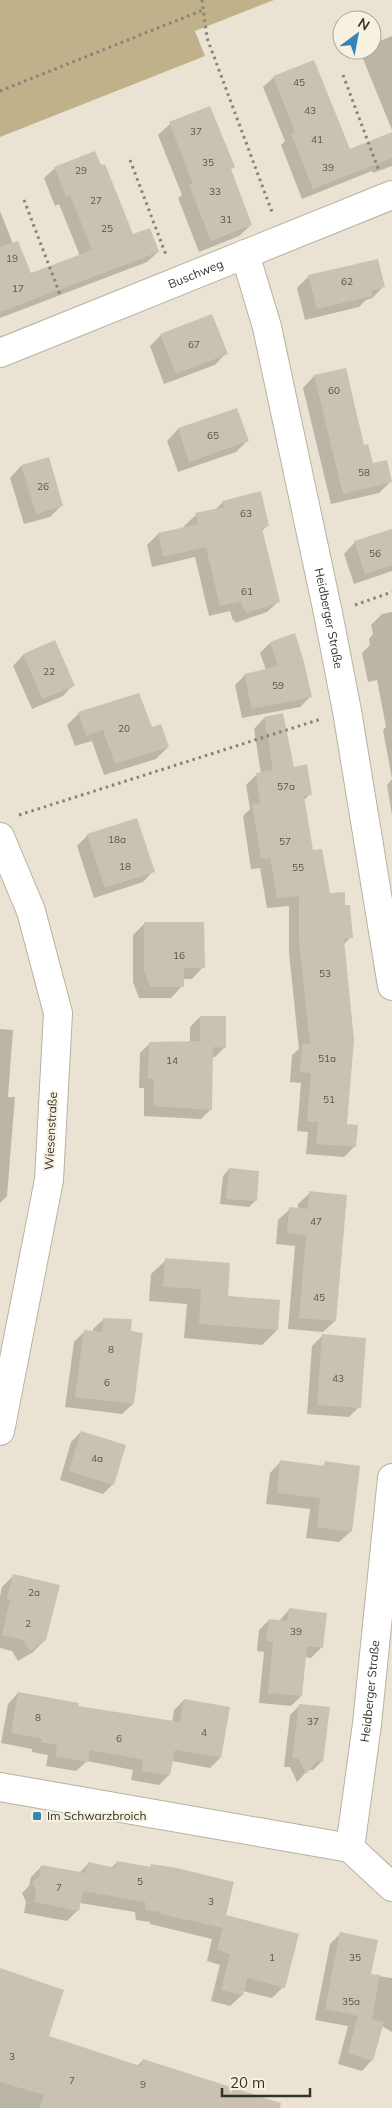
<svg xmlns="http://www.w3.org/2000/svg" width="392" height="2108" font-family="Mulish,sans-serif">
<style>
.green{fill:#c0b18b}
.shadow{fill:#0003}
.building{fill:#c9c2b3}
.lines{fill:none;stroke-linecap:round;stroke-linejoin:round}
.street-casing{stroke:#b8b2a2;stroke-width:30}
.path{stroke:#878277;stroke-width:3;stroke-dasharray:2.5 4;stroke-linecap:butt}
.street{stroke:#fff;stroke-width:28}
.poi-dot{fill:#3285b6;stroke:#f7f1e0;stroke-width:2}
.labels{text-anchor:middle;stroke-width:4;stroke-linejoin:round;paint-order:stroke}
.number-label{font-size:10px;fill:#5a564e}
.street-label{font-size:12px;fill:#35322c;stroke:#f7f1e0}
.poi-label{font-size:12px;fill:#35322c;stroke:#f7f1e0;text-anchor:start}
</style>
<rect width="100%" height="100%" fill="#eae3d3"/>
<path class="green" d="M 0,0 L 274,0 L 195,31 L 205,56 L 0,137 Z"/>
<g class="shadow">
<path d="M 392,36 L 392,130 L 361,54 L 366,50 L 372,50 L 372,44 Z"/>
<path d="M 274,77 L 349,151 L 392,133 L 392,166 L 373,173 L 372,171 L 302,199 L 281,145 L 285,141 L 263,87 Z"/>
<path d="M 170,124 L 233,167 L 230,170 L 251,225 L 239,236 L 199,252 L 178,198 L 182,195 L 158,135 Z"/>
<path d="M 55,168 L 133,235 L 158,252 L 147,262 L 0,318 L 0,211 L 13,244 L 30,275 L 80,256 L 59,204 L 55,206 L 44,178 Z"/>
<path d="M 309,276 L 383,287 L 372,298 L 366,300 L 359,307 L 305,320 L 297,288 Z"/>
<path d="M 161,335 L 226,353 L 215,365 L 164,384 L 150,346 Z"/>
<path d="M 314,376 L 372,465 L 391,481 L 379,493 L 331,504 L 303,388 Z"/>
<path d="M 178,429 L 247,441 L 236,452 L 178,472 L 167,441 Z"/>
<path d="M 48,458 L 62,505 L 50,517 L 24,524 L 10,478 L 21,466 Z"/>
<path d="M 223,502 L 268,525 L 261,532 L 279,601 L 267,612 L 235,623 L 235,620 L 233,621 L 230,611 L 209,616 L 195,557 L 152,567 L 147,545 L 158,534 L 185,528 L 184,526 L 196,515 L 215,510 Z"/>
<path d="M 392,534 L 392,571 L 354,584 L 344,554 L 355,542 Z"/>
<path d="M 392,612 L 392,815 L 387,785 L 392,779 L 383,730 L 386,727 L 377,680 L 368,682 L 362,653 L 370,645 L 369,639 L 373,634 L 371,625 L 382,614 Z"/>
<path d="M 55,642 L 73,685 L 63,696 L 32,709 L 13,666 L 23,655 Z"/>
<path d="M 270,643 L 310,697 L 300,707 L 242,718 L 235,685 L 245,675 L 266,670 L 260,653 Z"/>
<path d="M 79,713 L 151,729 L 168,747 L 156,759 L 104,775 L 92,741 L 75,746 L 67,725 Z"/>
<path d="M 264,718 L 310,794 L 303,801 L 312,852 L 329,895 L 344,907 L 351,937 L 343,945 L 346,1125 L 355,1146 L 344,1157 L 306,1154 L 308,1132 L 297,1131 L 301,1083 L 290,1082 L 292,1055 L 299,1049 L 289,953 L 289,906 L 267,908 L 260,868 L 251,869 L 243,816 L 250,809 L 246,785 L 256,775 L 261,774 L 254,729 Z"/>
<path d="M 88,835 L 153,871 L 143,882 L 94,898 L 77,846 Z"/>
<path d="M 144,924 L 203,967 L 192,979 L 182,979 L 182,986 L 171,998 L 139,998 L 133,982 L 133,935 Z"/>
<path d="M 200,1017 L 225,1047 L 215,1057 L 212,1057 L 211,1109 L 201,1119 L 144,1116 L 144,1088 L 139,1088 L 140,1053 L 150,1043 L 190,1043 L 190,1027 Z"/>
<path d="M 0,1029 L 13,1030 L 8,1097 L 15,1097 L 7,1196 L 0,1203 Z"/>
<path d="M 229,1169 L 255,1201 L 249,1207 L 220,1204 L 223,1176 Z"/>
<path d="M 310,1193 L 335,1321 L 323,1332 L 288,1329 L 295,1246 L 276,1244 L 278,1220 L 290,1209 L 298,1209 L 298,1204 Z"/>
<path d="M 166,1260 L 226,1297 L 277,1330 L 262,1345 L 184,1338 L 187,1304 L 149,1301 L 151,1274 Z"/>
<path d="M 104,1319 L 133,1404 L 122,1414 L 65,1407 L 74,1342 L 85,1331 L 93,1332 L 93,1329 Z"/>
<path d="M 322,1336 L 359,1407 L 349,1417 L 307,1414 L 312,1346 Z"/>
<path d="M 81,1432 L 113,1484 L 103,1494 L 60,1480 L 71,1442 Z"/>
<path d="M 281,1461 L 322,1467 L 325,1463 L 351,1531 L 339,1542 L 306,1538 L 310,1509 L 266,1504 L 270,1473 Z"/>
<path d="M 14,1575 L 45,1640 L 33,1652 L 18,1661 L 12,1651 L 0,1648 L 0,1596 L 2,1587 Z"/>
<path d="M 289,1610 L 321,1648 L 311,1658 L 305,1657 L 301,1696 L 291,1706 L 259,1703 L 264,1652 L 257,1651 L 259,1630 L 269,1620 L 279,1621 Z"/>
<path d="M 18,1693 L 77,1707 L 172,1722 L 174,1710 L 184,1700 L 220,1758 L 210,1768 L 172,1761 L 169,1775 L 159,1785 L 131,1780 L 133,1770 L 87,1761 L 76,1771 L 46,1766 L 48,1755 L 32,1752 L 32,1749 L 1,1743 L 8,1704 Z"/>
<path d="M 299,1706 L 322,1761 L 313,1770 L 308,1770 L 297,1782 L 290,1767 L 284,1767 L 290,1715 Z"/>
<path d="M 117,1862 L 149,1868 L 152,1865 L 224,1920 L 283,1987 L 272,1998 L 243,1991 L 242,1995 L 230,2006 L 211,2001 L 220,1965 L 207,1961 L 212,1939 L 150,1924 L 150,1922 L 136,1920 L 135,1912 L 80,1903 L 78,1910 L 67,1921 L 24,1913 L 26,1902 L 22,1893 L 29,1886 L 31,1877 L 42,1866 L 79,1873 L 89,1863 L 111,1868 Z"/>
<path d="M 341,1933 L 370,1975 L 392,1978 L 392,2032 L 382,2026 L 372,2060 L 362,2071 L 338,2064 L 348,2026 L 315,2020 L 330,1944 Z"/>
<path d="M 0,1969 L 48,2037 L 137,2066 L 143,2060 L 242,2108 L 0,2108 Z"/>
</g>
<g class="building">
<path d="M 314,60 L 350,149 L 392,132 L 392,158 L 313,189 L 291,134 L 295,132 L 273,76 Z"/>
<path d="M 210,106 L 235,167 L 231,169 L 252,225 L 211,241 L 189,185 L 193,184 L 169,122 Z"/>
<path d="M 95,151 L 101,165 L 105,164 L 133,234 L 150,228 L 159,252 L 0,312 L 0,247 L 18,241 L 31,273 L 92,250 L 70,195 L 66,196 L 54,167 Z"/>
<path d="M 378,259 L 385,287 L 371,291 L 372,296 L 317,309 L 308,275 Z"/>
<path d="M 212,314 L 228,354 L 176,374 L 160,334 Z"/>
<path d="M 346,368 L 364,445 L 368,444 L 373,463 L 387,460 L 392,482 L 343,494 L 314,375 Z"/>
<path d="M 237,408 L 249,441 L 189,462 L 178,428 Z"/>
<path d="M 49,457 L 63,506 L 36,514 L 21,465 Z"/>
<path d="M 261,491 L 269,526 L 262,528 L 280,602 L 246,613 L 246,610 L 244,610 L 241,601 L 220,606 L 206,547 L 163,557 L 158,533 L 198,524 L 195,513 L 224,507 L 222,501 Z"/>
<path d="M 392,529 L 392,565 L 365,574 L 354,541 Z"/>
<path d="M 295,633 L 304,662 L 312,697 L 252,709 L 244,674 L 278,666 L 270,642 Z"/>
<path d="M 55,640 L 75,686 L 42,699 L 23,654 Z"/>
<path d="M 139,693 L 152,727 L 161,724 L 169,747 L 115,764 L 103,730 L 86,736 L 78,712 Z"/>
<path d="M 283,713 L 294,767 L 307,764 L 312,795 L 304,796 L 313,850 L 322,849 L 330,893 L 345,892 L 345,905 L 350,905 L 353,938 L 344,939 L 354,1040 L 347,1124 L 358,1125 L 356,1147 L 316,1144 L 318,1122 L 307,1121 L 311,1073 L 300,1072 L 302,1044 L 310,1044 L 299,942 L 299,896 L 277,898 L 270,858 L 261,859 L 252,804 L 260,803 L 256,773 L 273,770 L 264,717 Z"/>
<path d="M 137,818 L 155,872 L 105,888 L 87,834 Z"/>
<path d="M 144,922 L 204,922 L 205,968 L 184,968 L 184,987 L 150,987 L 144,970 Z"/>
<path d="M 200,1016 L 226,1016 L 226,1048 L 213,1047 L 212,1110 L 153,1106 L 154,1079 L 148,1079 L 149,1042 L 200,1041 Z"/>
<path d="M 229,1168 L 259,1171 L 257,1201 L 226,1199 Z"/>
<path d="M 309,1191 L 347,1195 L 336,1321 L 299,1318 L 306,1235 L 287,1233 L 289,1207 L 308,1209 Z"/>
<path d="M 165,1258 L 230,1263 L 228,1296 L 280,1300 L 278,1330 L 199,1324 L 201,1289 L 163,1287 Z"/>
<path d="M 103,1318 L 132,1319 L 131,1331 L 143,1333 L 134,1404 L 75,1397 L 84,1330 L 102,1332 Z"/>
<path d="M 322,1334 L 366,1338 L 361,1408 L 317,1405 Z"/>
<path d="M 81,1431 L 126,1445 L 114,1485 L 69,1471 Z"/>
<path d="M 280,1460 L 324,1466 L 325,1461 L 360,1466 L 352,1532 L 317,1527 L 320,1498 L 277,1493 Z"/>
<path d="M 13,1574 L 60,1585 L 46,1640 L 30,1651 L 23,1640 L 2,1635 L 10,1600 L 7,1599 Z"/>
<path d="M 289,1608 L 327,1613 L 323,1648 L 307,1646 L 302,1696 L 268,1693 L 273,1642 L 266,1641 L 269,1619 L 287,1621 Z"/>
<path d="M 18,1692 L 79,1703 L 78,1706 L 180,1722 L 184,1699 L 230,1707 L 221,1758 L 175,1750 L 170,1775 L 141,1771 L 143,1760 L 90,1750 L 88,1762 L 55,1756 L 57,1745 L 41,1742 L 42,1739 L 11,1733 Z"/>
<path d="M 299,1704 L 330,1707 L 323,1762 L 317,1761 L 306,1774 L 299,1759 L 292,1758 Z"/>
<path d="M 117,1861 L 151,1867 L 151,1864 L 177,1868 L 234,1882 L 223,1928 L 160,1914 L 160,1912 L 146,1910 L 145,1902 L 83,1891 L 79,1911 L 34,1902 L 36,1890 L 32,1882 L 39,1877 L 41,1865 L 86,1873 L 88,1862 L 116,1868 Z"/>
<path d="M 226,1915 L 299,1934 L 285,1988 L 247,1978 L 243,1995 L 221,1990 L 230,1954 L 217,1950 Z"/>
<path d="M 340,1932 L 378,1940 L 371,1974 L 380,1975 L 372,2019 L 384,2022 L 373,2061 L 348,2053 L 358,2016 L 325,2009 Z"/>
<path d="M 0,1968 L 64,1990 L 49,2036 L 140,2066 L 143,2059 L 281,2103 L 280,2108 L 40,2108 L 44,2095 L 0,2082 Z"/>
</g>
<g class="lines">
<defs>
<g id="street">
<path id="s1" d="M 245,254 L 267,327 L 328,613 L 347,711 L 392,986"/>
<path id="s2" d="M 0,353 L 392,195"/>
<path d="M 0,837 L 31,911 L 58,1013 L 49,1180 L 0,1431"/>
<path d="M 0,1787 L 350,1848"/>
<path id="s3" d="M 350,1848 L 367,1724 L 392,1478"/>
<path d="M 350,1848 L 392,1887"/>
</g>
</defs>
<use href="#street" class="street-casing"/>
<g class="path">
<path d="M 202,0 L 207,38 L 272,212"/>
<path d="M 343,75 L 379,171"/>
<path d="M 0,91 L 203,10"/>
<path d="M 130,160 L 166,255"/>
<path d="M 24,200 L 61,297"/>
<path d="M 355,605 L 392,592"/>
<path d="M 19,815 L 321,719"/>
</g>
<use href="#street" class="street"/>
</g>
<rect class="poi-dot" x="32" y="1811" width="10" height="10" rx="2.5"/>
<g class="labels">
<g class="number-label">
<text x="299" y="86">45</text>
<text x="310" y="114">43</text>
<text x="196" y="135">37</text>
<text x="317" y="143">41</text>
<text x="208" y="166">35</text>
<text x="328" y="171">39</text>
<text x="81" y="174">29</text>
<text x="215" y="195">33</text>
<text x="96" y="204">27</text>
<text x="226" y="223">31</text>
<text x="107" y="232">25</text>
<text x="12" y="262">19</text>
<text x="347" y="285">62</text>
<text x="18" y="292">17</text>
<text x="194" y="348">67</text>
<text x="334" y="394">60</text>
<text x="213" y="439">65</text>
<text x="364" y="476">58</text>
<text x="43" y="490">26</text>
<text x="246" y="517">63</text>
<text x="375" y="557">56</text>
<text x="247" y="595">61</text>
<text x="49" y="675">22</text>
<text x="278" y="689">59</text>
<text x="124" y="732">20</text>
<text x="286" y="790">57a</text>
<text x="117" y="843">18a</text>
<text x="285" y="845">57</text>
<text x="125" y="870">18</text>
<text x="298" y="871">55</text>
<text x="179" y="959">16</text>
<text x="325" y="977">53</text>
<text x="327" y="1062">51a</text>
<text x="172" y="1064">14</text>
<text x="329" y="1103">51</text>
<text x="316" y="1225">47</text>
<text x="319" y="1301">45</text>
<text x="111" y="1353">8</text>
<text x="338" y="1382">43</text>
<text x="107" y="1386">6</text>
<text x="97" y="1462">4a</text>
<text x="34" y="1596">2a</text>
<text x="28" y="1627">2</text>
<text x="296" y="1635">39</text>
<text x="38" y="1721">8</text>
<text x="313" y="1725">37</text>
<text x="204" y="1736">4</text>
<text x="119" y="1742">6</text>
<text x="140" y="1885">5</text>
<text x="59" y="1891">7</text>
<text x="211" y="1905">3</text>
<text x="272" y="1961">1</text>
<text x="355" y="1961">35</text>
<text x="351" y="2005">35a</text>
<text x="12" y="2060">3</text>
<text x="72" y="2084">7</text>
<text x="143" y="2088">9</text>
</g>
<g class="street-label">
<text dy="4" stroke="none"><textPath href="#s2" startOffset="211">Buschweg</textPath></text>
<text dy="4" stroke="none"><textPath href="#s1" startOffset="374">Heidberger Straße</textPath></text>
<text transform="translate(51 1131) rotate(-87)" y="4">Wiesenstraße</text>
<text dy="4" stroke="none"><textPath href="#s3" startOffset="158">Heidberger Straße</textPath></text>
</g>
<g class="poi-label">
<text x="47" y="1820">Im Schwarzbroich</text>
</g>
</g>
<g transform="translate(357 35) rotate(32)"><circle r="24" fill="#f7f1e0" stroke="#a9a598"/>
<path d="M0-4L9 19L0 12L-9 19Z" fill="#3285b6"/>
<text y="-8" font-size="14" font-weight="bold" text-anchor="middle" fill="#35322c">N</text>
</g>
<path d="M222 2088v8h88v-8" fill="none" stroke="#35322c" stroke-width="2.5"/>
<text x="230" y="2088" font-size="15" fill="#35322c" stroke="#f7f1e0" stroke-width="4" paint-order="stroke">20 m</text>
</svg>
